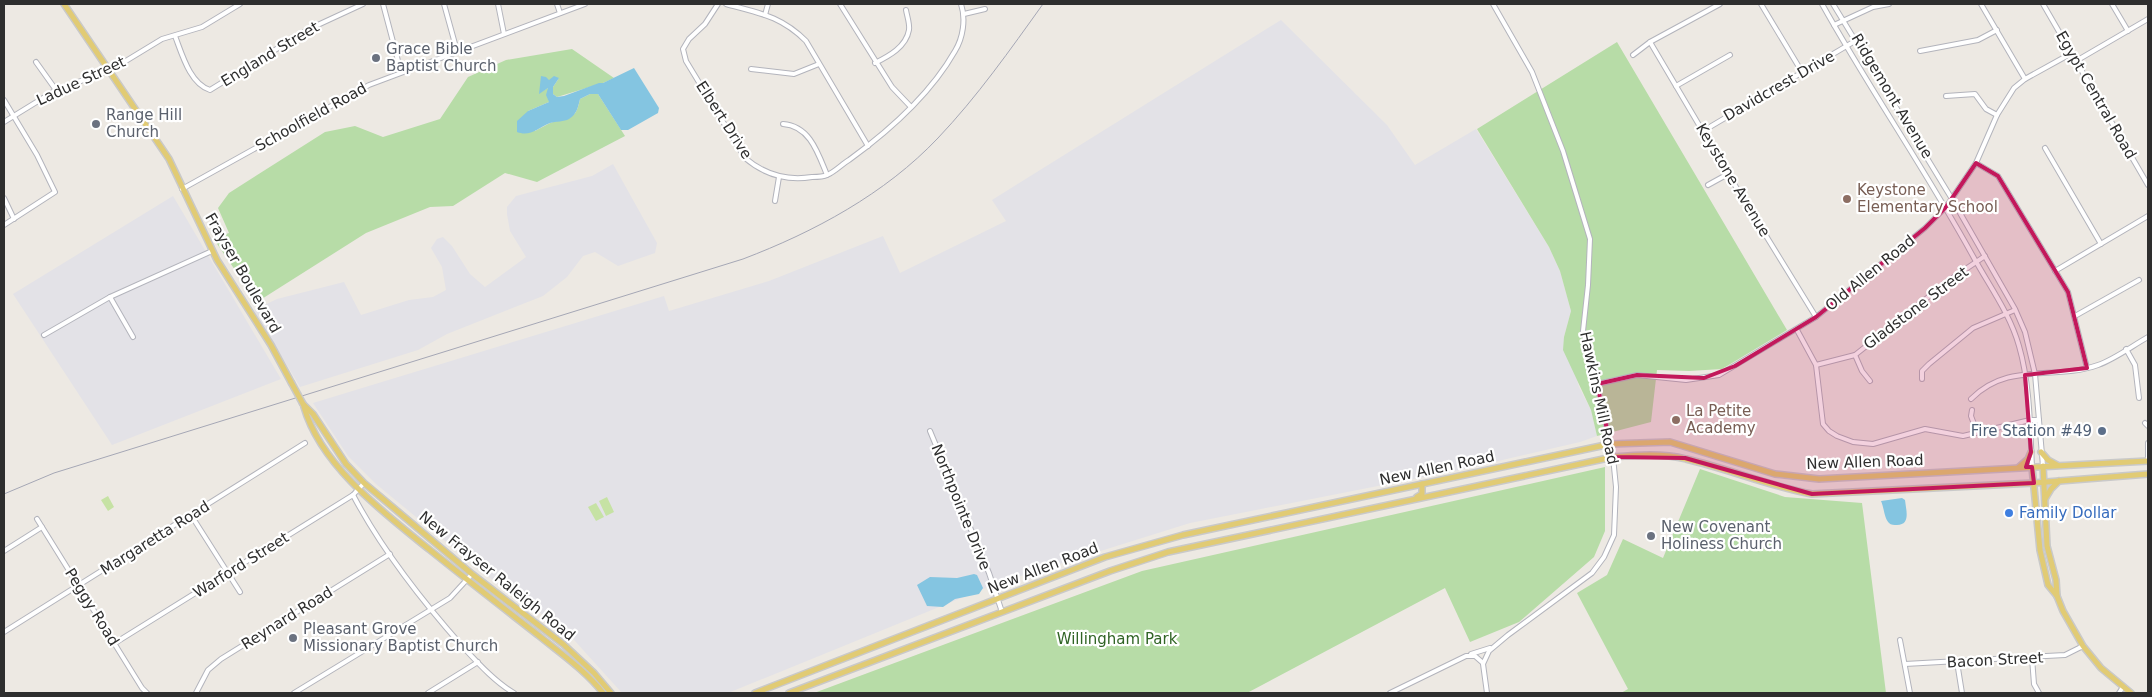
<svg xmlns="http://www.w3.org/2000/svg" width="2152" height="697" font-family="'DejaVu Sans',sans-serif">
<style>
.industrial{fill:#e3e2e7}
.green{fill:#b7dca7}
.pitch{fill:#c6e2a4}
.water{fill:#84c5e1}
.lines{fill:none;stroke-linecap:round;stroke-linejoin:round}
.minor-casing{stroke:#b3b4bc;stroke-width:6}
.major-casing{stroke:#c9c9c9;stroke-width:8}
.minor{stroke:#fff;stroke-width:4}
.major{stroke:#e1cb74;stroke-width:5}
.rail{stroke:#a5a7b5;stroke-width:1}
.major-bridge-casing{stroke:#c9c9c9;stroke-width:8;stroke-linecap:butt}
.major-bridge{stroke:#e1cb74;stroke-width:5}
.marked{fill:#c2185b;fill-opacity:0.2;stroke:#c2185b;stroke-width:4;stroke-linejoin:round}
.worship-dot{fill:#6b7280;stroke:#fff;stroke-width:2}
.education-dot{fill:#8d6e63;stroke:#fff;stroke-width:2}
.service-dot{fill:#5c6f8a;stroke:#fff;stroke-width:2}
.shop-dot{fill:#3f7fe0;stroke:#fff;stroke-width:2}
.labels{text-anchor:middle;stroke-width:4.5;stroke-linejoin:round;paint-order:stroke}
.worship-label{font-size:15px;fill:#5b616d;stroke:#fff;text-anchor:start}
.street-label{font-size:15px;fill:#2e2e2e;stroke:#fff}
.education-label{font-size:15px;fill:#785e54;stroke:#fff;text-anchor:start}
.service-label{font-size:15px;fill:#4e5e75;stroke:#fff;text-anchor:end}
.shop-label{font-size:15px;fill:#366cbe;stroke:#fff;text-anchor:start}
.park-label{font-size:15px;fill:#306425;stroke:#fff}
</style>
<rect width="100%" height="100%" fill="#ede9e3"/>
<g class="industrial">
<path d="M 1281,20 L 1387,125 L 1415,165 L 1476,129 L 1549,247 L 1560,271 L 1571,311 L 1564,337 L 1579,387 L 1591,410 L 1597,436 L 1580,442 L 1464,469 L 1190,523 L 998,583 L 728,693 L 622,693 L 565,630 L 495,582 L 376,484 L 348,456 L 313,403 L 664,296 L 669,311 L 769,281 L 883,236 L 900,273 L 1006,221 L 992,200 Z"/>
<path d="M 613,164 L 657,243 L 655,253 L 618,266 L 595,252 L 583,256 L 567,277 L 543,296 L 447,334 L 418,350 L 300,387 L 254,310 L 277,299 L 344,282 L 361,315 L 409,300 L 433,297 L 446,290 L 442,267 L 431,248 L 437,239 L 443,237 L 452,246 L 470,274 L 485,287 L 526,257 L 510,231 L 507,214 L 507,207 L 516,196 L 592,176 Z"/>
<path d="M 173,196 L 281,379 L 112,445 L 13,294 Z"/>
</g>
<g class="green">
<path d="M 1617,42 L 1787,330 L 1722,369 L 1689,371 L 1657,370 L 1651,422 L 1597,436 L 1591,410 L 1563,350 L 1564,337 L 1571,311 L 1560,271 L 1549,247 L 1477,129 Z"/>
<path d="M 572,49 L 614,78 L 603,83 L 557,97 L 553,94 L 553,87 L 559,78 L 539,93 L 548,88 L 549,102 L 528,111 L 535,131 C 541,128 547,124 553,122 C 571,118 576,119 580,99 L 590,94 L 598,94 L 625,136 L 537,182 L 505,173 L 453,206 L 430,207 L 366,233 L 257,302 L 213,238 L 229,233 L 218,208 L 229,193 L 325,132 L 355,126 L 383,137 L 440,119 L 468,77 L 506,60 Z"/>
<path d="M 1605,467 L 1605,531 L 1594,557 L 1519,622 L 1470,642 L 1445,588 L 1247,693 L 814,693 L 1142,571 Z"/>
<path d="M 1700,469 L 1785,497 L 1862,503 L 1886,693 L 1621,693 L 1628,689 L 1577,593 L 1607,575 L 1623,539 L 1663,558 Z"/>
</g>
<g class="pitch">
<path d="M 108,496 L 114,507 L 108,511 L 101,500 Z"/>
<path d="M 607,497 L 614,512 L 606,516 L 599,501 Z"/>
<path d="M 596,503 L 604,517 L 596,521 L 588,507 Z"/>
</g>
<g class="water">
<path d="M 634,68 L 659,108 L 658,113 L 628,130 L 621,130 L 598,94 L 590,94 L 580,99 C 578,107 577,114 569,119 C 564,122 556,121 550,123 C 538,128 530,137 517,132 L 517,121 L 528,111 L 549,102 L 546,95 L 548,88 L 539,94 L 541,76 L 546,77 L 549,80 L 554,76 L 559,78 L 553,87 L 553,94 L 557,97 L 564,96 L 599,83 L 603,83 Z"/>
<path d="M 1902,498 L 1905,500 C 1906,510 1911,525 1897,525 C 1894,525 1891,525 1889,523 C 1884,518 1884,507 1881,501 Z"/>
<path d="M 974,574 L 977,575 L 983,588 L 979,594 L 955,599 L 943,607 L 927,606 L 917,585 L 930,577 L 957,578 Z"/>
</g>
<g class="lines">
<defs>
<g id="minor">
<path d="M 383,4 L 401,72"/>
<path d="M 444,4 L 457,51"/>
<path d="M 498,4 L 504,34"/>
<path d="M 557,4 L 560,13"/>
<path d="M 718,4 L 705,24 L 689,39 L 683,49 L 686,61 L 745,158 C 765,175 787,181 812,177 C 817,177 823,177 827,175 C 835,172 842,164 849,160 C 889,131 930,95 955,51 C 963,38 966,19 961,4"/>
<path d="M 726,4 C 759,13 781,16 806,41 L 868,146"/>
<path d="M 840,4 L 892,87 L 911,107"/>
<path d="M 1761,4 L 1802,72"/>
<path d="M 1822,4 C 1870,90 1927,172 1974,258 C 1990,287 2010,314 2019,346 C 2030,384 2030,427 2032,467"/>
<path d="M 1833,4 L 1952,199 L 2015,309 L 2025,332 L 2035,374 L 2043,466"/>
<path d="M 1981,4 L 2025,79"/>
<path d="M 2043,4 L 2148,185"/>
<path d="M 2112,4 L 2128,31"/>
<path d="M 964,14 L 985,9"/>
<path d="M 765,15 L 768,4"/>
<path d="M 1834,25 L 1873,7 L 1889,4"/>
<path d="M 175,36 C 182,54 190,84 210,90 L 309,29 L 363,4"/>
<path d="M 1650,42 L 1728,174 L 1816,317"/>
<path d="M 1920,51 L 1978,40 L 1997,30"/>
<path d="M 1633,55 L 1650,42 L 1720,4"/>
<path d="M 2076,61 L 2148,19"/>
<path d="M 36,62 L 56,90"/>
<path d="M 875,63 C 889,56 906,47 909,30 C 910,24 907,16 906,10"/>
<path d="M 751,69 L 794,74 L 819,64"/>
<path d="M 1676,86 L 1730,55"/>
<path d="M 1946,96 L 1975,94 L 1986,109 L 1997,115"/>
<path d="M 4,100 L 37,155 L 55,192 L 4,225"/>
<path d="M 4,122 L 56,90 L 111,70 L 162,39 L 202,27 L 240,4"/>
<path d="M 783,124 C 810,126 818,153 827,175"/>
<path d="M 1703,131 L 1855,41"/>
<path d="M 2045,148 L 2101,244"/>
<path d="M 1976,163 L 1998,176 L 2068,292 L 2087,368"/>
<path d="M 1708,185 L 1728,174"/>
<path d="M 182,189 L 369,85 L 585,4"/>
<path d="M 4,198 L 14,219"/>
<path d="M 775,201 L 779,177"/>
<path d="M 2055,271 L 2148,216"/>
<path d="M 110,297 L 133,337"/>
<path d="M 2075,316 L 2139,280"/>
<path d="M 1797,330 L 1816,365 L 1823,424 L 1829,431 L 1837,436 L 1853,442 L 1873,444 L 1925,429 L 1963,436 L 2030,420 L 2039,420"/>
<path d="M 44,335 L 110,297 L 212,251"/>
<path d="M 2126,349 L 2135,365 L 2139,398"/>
<path d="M 1855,355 L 1862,371 L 1870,381"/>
<path d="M 1816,365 L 1855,355 L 1951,279 L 1985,256"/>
<path d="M 1922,379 L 1922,371 L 1929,364 L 1973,328 L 2015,310"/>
<path d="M 1597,384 L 1637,375 L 1686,380 L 1719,375 L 1816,317 L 1925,228 L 1946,207 L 1976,163 L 1997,115 L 2014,88 L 2025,79 L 2072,53"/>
<path d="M 1971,399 C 2008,361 2054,381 2098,365 C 2115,359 2132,346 2148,337"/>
<path d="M 1972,410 L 1971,416 L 1977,432"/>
<path d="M 2145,423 L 2148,426"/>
<path d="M 930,431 L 989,573 L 1002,612"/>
<path d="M 2148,461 L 2148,443"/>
<path d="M 353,495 C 382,550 422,601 463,647 C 478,663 495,682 514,693"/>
<path d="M 191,515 L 240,592"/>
<path d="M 37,519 L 142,688 L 147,693"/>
<path d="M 4,551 L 42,527"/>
<path d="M 4,632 L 305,443"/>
<path d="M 1900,640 L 1910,693"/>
<path d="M 115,643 L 353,495 L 364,483"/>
<path d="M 1471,654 L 1490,648"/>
<path d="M 2032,658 L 2034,684 L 2039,693"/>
<path d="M 1957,662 L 1962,693"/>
<path d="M 1905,664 L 2065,655 L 2083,646"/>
<path d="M 196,693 L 208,670 L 221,659 L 390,554"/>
<path d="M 294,693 L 450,598 L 472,574"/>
<path d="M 428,693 L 478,662"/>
<path d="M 1390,693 L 1466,656 L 1475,656 L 1483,663"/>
<path d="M 1487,693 L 1483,664 L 1489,651 L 1508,635 L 1592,573 L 1604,557 L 1614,535 L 1616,487 L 1613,457 L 1597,384 L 1583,331 L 1588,285 L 1590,239 L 1563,151 L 1532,72 L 1493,4"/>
<path d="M 2119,693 L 2123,687"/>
</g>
<g id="major">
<path d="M 64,4 L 169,159 L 217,260 L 271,345 L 291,382"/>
<path d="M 303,404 L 313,414 L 346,464 L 364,483 L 472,574 L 563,644 L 594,673 L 611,693"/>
<path d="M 304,407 C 321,466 384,513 430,550 C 466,579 502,607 538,635 C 560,653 585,670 603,693"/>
<path d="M 2041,452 L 2048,460 L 2057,465"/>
<path d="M 2043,466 L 2047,546 L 2056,580 L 2057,596"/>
<path d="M 2019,467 L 2028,459 L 2031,452"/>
<path d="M 2032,467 L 2040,550 L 2048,585 L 2057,596 L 2063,611 L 2083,646 L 2101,668 L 2131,693"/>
<path d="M 1417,497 L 1422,494 L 1422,484"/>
<path d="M 2045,499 L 2051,489 L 2059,481"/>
<path d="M 755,693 L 1105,557 L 1183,535 L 1610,444 L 1670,442 L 1775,474 L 1819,479 L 2148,461"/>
<path d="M 789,693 L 1110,571 L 1168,552 L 1613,457 C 1637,455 1663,453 1686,459 C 1729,469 1769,486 1812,494 L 2034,483 L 2148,474"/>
</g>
</defs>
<use href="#minor" class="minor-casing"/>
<use href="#major" class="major-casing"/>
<use href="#minor" class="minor"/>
<use href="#major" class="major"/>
<path class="rail" d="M 4,494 L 54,473 L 743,259 C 814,232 885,194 938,138 C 977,97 1010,50 1043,4"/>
<defs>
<path id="major-bridge" d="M 291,382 L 303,404"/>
</defs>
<use href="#major-bridge" class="major-bridge-casing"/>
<use href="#major-bridge" class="major-bridge"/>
</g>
<path class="marked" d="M 1976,163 L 1998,176 L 2068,292 L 2087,368 L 2025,375 L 2031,452 L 2026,467 L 2032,467 L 2034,483 L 1812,494 L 1685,458 L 1613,457 L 1597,384 L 1637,375 L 1704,378 L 1735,366 L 1816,317 L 1925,228 L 1946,207 Z"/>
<g class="worship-dot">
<circle cx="376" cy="58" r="5"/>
<circle cx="96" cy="124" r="5"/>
<circle cx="1651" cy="536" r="5"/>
<circle cx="293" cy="638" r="5"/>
</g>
<g class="education-dot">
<circle cx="1847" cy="199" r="5"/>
<circle cx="1676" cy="420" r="5"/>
</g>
<circle class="service-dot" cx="2102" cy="431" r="5"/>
<circle class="shop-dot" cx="2009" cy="513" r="5"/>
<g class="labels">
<g class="worship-label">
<text x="386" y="54">Grace Bible<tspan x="386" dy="17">Baptist Church</tspan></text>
<text x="106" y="120">Range Hill<tspan x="106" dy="17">Church</tspan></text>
<text x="1661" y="532">New Covenant<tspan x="1661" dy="17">Holiness Church</tspan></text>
<text x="303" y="634">Pleasant Grove<tspan x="303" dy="17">Missionary Baptist Church</tspan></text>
</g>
<g class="street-label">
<text transform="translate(270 54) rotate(-31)" y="5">England Street</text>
<text transform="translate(81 81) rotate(-25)" y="5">Ladue Street</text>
<text transform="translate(1779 86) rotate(-30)" y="5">Davidcrest Drive</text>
<text transform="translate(2096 95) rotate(60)" y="5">Egypt Central Road</text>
<text transform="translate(1892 96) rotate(59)" y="5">Ridgemont Avenue</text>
<text transform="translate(311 117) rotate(-29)" y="5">Schoolfield Road</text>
<text transform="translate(724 120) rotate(57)" y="5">Elbert Drive</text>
<text transform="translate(1733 180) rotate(59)" y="5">Keystone Avenue</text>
<text transform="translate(243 273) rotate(60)" y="5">Frayser Boulevard</text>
<text transform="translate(1870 273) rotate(-39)" y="5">Old Allen Road</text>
<text transform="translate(1916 308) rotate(-37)" y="5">Gladstone Street</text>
<text transform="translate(1599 398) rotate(78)" y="5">Hawkins Mill Road</text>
<text transform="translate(1865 462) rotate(-2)" y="5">New Allen Road</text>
<text transform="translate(1437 468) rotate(-12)" y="5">New Allen Road</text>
<text transform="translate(961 507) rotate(68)" y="5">Northpointe Drive</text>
<text transform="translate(155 538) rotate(-32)" y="5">Margaretta Road</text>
<text transform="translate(241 565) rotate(-32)" y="5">Warford Street</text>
<text transform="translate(1043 568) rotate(-21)" y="5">New Allen Road</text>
<text transform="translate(497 576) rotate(39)" y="5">New Frayser Raleigh Road</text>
<text transform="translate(92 607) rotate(58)" y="5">Peggy Road</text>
<text transform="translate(287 618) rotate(-32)" y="5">Reynard Road</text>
<text transform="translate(1995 660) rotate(-3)" y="5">Bacon Street</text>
</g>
<g class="education-label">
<text x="1857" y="195">Keystone<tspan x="1857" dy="17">Elementary School</tspan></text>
<text x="1686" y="416">La Petite<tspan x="1686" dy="17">Academy</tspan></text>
</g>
<g class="service-label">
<text x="2092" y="436">Fire Station #49</text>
</g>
<g class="shop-label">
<text x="2019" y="518">Family Dollar</text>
</g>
<g class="park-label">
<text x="1117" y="644">Willingham Park</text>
</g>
</g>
<rect width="2152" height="697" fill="none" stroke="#2e2e2e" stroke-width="10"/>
</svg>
